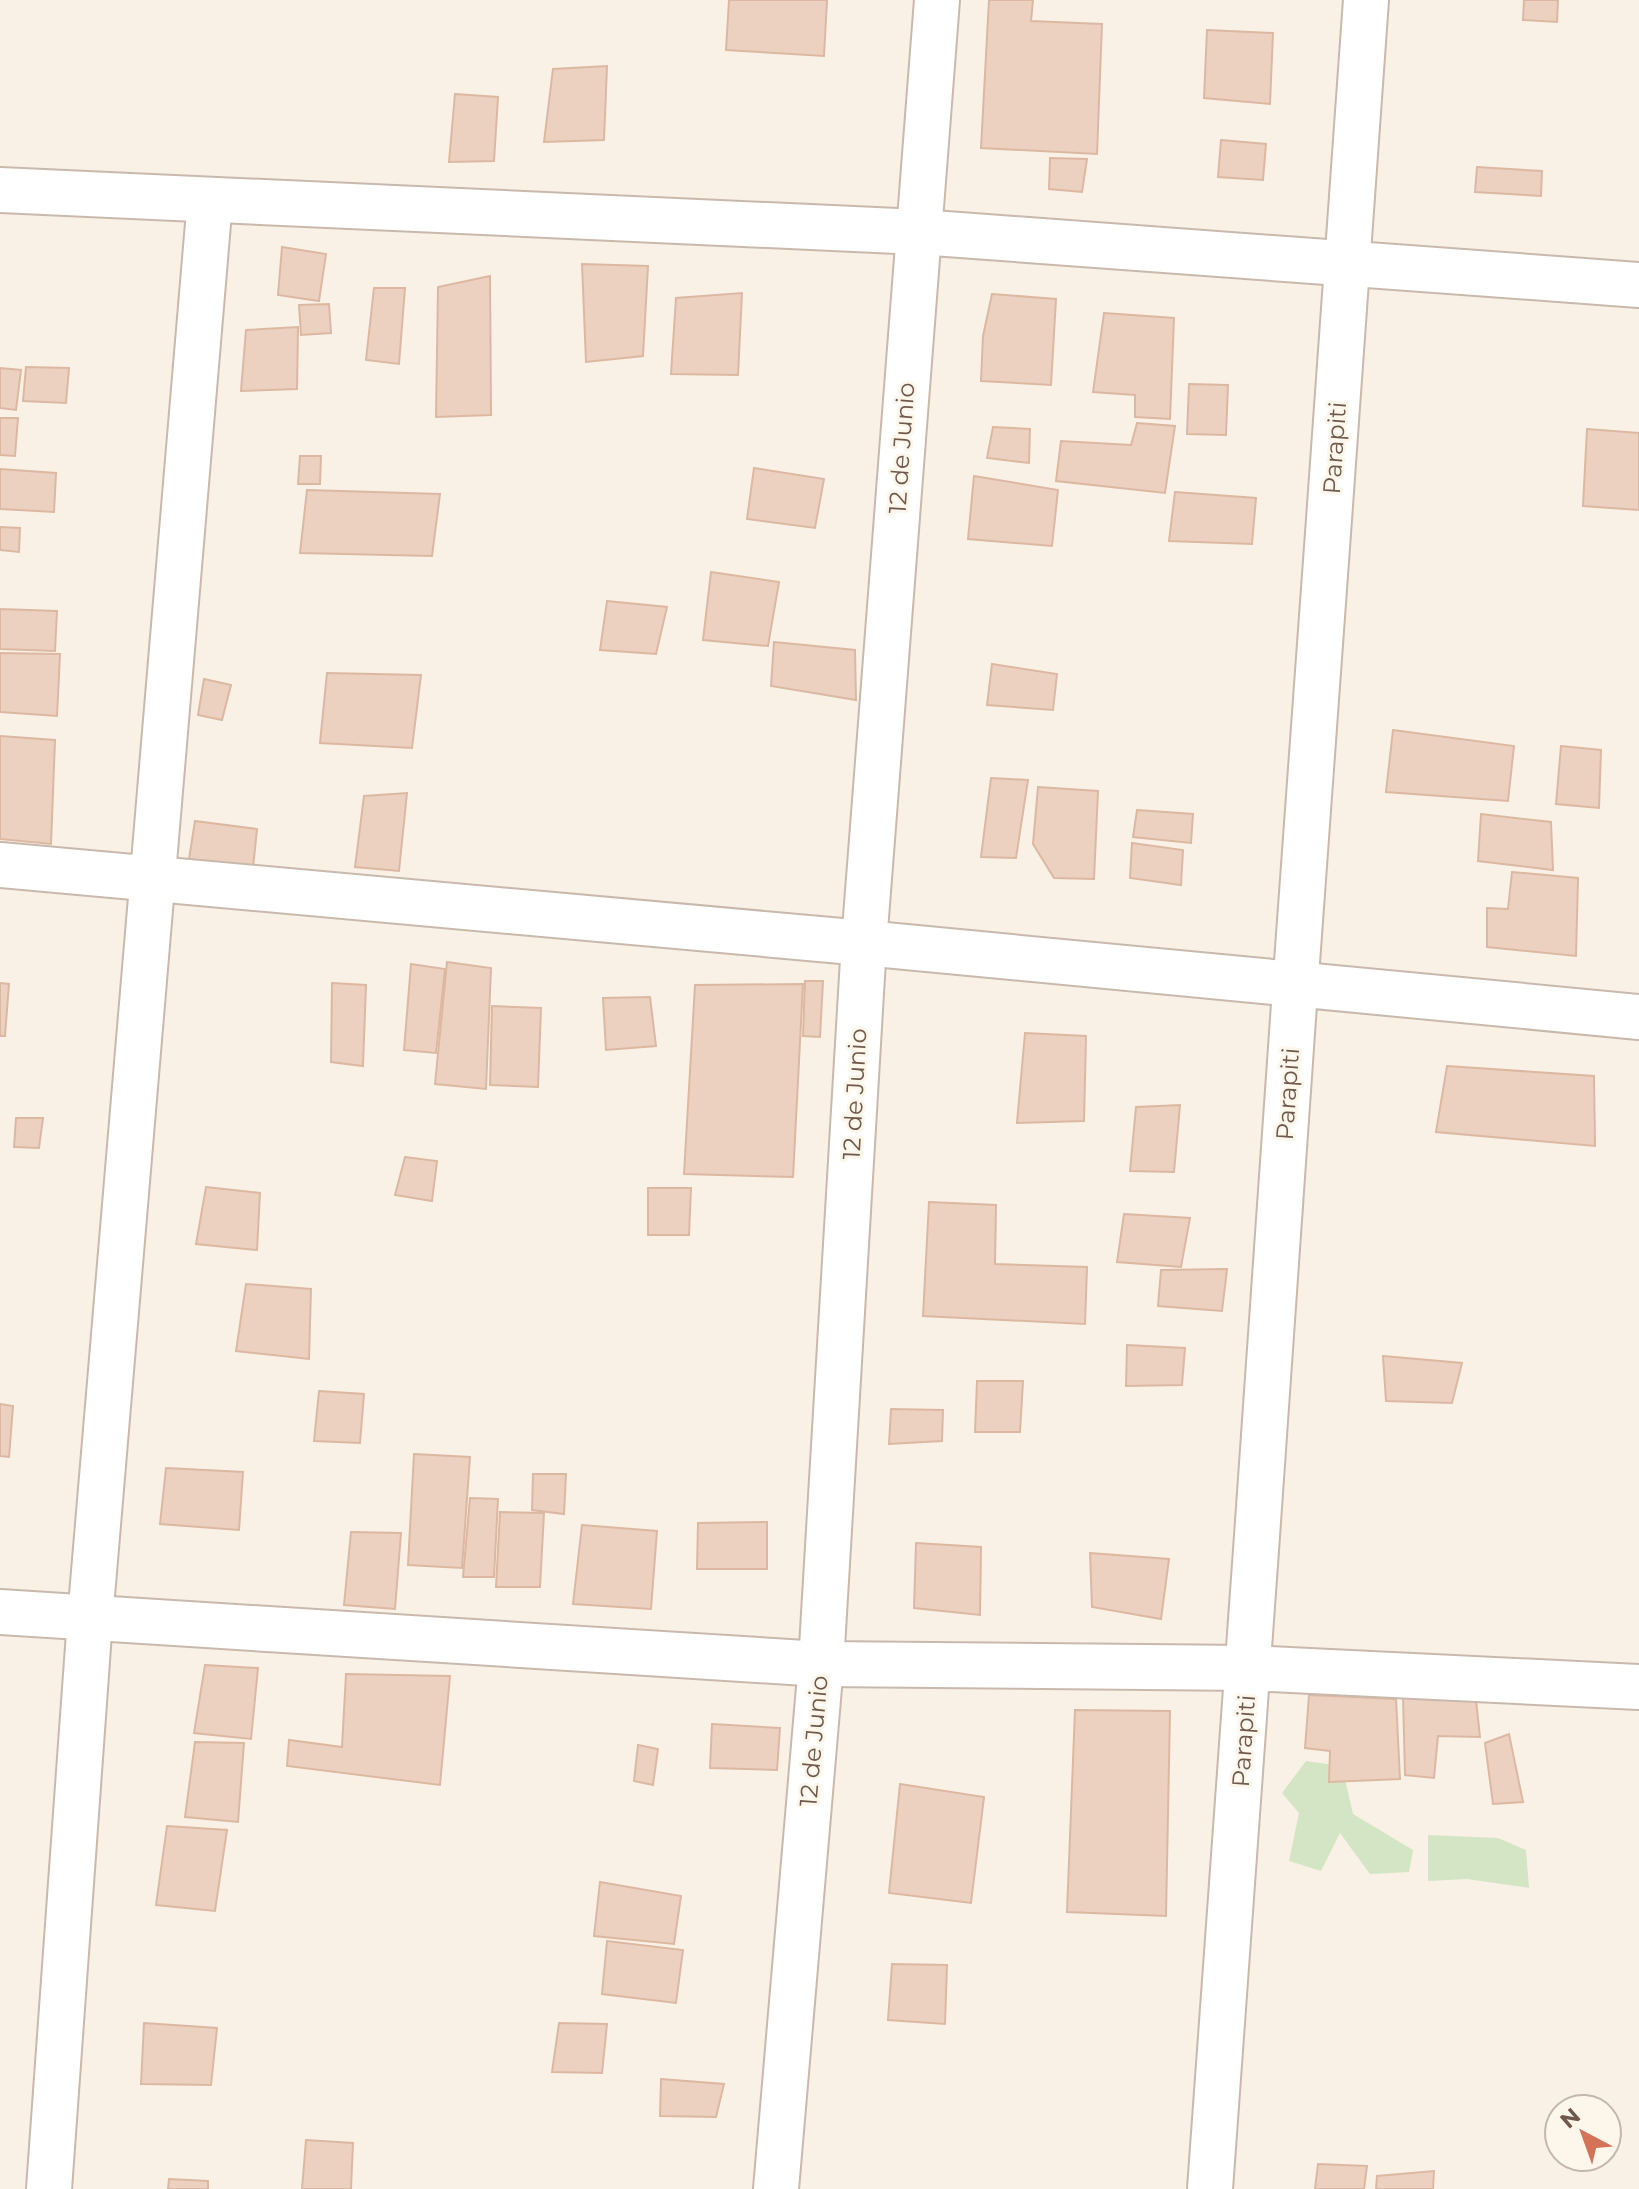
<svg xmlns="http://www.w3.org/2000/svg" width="1639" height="2189" font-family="Montserrat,sans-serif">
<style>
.green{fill:#d3e5c5}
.building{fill:#ecd1c0;stroke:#dcb8a2;stroke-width:2}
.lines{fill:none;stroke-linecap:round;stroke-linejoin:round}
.minor-casing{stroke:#c9b9ad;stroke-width:48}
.minor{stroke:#fff;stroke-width:44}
.labels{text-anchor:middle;stroke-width:6;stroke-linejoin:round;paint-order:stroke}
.street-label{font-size:24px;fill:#6f594d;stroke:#fdf6eb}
</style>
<rect width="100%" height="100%" fill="#f9f1e5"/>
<g class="green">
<path d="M 1306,1761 L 1342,1766 L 1353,1814 L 1413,1850 L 1409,1872 L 1370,1874 L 1340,1833 L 1321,1871 L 1289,1861 L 1299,1813 L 1282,1793 Z"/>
<path d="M 1428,1835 L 1498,1838 L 1526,1850 L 1529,1888 L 1467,1879 L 1428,1881 Z"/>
</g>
<g class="building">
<path d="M 729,0 L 827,0 L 824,56 L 726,50 Z"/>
<path d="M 989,0 L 1033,0 L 1031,21 L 1102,24 L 1097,154 L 981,148 Z"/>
<path d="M 1524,0 L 1558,0 L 1557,22 L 1523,20 Z"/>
<path d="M 1207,30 L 1273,33 L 1270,104 L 1204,98 Z"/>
<path d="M 607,66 L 604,140 L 544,142 L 553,69 Z"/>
<path d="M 455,94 L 498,97 L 494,161 L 449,162 Z"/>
<path d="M 1221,140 L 1266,144 L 1263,180 L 1218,177 Z"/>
<path d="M 1050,158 L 1087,159 L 1082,192 L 1049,189 Z"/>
<path d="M 1477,167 L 1542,171 L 1541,196 L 1475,192 Z"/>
<path d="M 282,247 L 326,254 L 319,301 L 278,295 Z"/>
<path d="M 582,264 L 648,266 L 643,356 L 586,362 Z"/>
<path d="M 490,276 L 491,415 L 436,417 L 438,287 Z"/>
<path d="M 374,288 L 405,288 L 399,364 L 366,360 Z"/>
<path d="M 742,293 L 738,375 L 671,374 L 676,298 Z"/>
<path d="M 992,294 L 1056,299 L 1051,385 L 981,381 L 983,336 Z"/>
<path d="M 329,304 L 331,333 L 301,335 L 299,305 Z"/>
<path d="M 1104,313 L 1174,318 L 1170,419 L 1135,417 L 1135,395 L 1093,392 Z"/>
<path d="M 298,327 L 297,389 L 241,391 L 246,330 Z"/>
<path d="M 26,367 L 69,368 L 66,403 L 23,401 Z"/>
<path d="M 0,368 L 21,370 L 16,410 L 0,408 Z"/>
<path d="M 1189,384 L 1228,385 L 1226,435 L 1187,434 Z"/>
<path d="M 0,418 L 18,418 L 15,456 L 0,455 Z"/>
<path d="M 1137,423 L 1175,426 L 1165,493 L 1056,481 L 1061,441 L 1131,445 Z"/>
<path d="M 993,427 L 1030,429 L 1029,463 L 987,458 Z"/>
<path d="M 1587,429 L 1639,433 L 1639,510 L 1583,506 Z"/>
<path d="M 300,456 L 321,456 L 320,484 L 298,484 Z"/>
<path d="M 754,468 L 824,479 L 815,528 L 747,519 Z"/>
<path d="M 0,469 L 56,473 L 54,512 L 0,509 Z"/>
<path d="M 974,476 L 1058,490 L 1052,546 L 968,539 Z"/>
<path d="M 307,490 L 440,494 L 432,556 L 300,553 Z"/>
<path d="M 1175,492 L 1256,498 L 1252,544 L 1169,541 Z"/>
<path d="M 0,527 L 20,528 L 19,552 L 0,550 Z"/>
<path d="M 711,572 L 779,582 L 768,646 L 703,640 Z"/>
<path d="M 607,601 L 667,607 L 656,654 L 600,650 Z"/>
<path d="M 0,609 L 57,611 L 55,651 L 0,649 Z"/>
<path d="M 774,642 L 855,650 L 856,700 L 771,686 Z"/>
<path d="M 0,653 L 60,654 L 57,716 L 0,712 Z"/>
<path d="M 992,664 L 1057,674 L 1053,710 L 987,705 Z"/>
<path d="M 327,673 L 421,675 L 412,748 L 320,743 Z"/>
<path d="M 204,679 L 231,685 L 222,720 L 198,715 Z"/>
<path d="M 1393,730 L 1514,746 L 1508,801 L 1386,792 Z"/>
<path d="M 0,736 L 55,740 L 51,844 L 0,839 Z"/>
<path d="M 1561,746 L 1601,750 L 1599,808 L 1556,804 Z"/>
<path d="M 991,778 L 1028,780 L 1016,858 L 981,857 Z"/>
<path d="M 1038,787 L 1098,791 L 1094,879 L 1054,878 L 1033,844 Z"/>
<path d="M 407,793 L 399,871 L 355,867 L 364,796 Z"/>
<path d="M 1137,810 L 1193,814 L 1191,843 L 1133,837 Z"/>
<path d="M 1481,814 L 1551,822 L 1553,870 L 1478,861 Z"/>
<path d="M 195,821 L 257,829 L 253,868 L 189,859 Z"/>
<path d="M 1132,843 L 1183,850 L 1181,885 L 1130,878 Z"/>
<path d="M 1512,872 L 1578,878 L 1576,956 L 1487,947 L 1487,908 L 1508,909 Z"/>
<path d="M 447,962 L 491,968 L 486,1089 L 435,1084 Z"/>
<path d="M 411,964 L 445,969 L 436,1053 L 404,1050 Z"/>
<path d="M 805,981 L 823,981 L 820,1037 L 803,1036 Z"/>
<path d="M 0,983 L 9,984 L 5,1036 L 0,1036 Z"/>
<path d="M 332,983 L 366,985 L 363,1066 L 331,1062 Z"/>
<path d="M 803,984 L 793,1177 L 684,1174 L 695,985 Z"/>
<path d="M 650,997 L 656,1046 L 606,1050 L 603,998 Z"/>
<path d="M 492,1006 L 541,1008 L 538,1087 L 490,1085 Z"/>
<path d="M 1025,1033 L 1086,1036 L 1084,1121 L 1017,1123 Z"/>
<path d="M 1447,1066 L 1594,1076 L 1595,1146 L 1436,1132 Z"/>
<path d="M 1180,1105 L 1174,1172 L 1130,1171 L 1136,1107 Z"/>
<path d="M 16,1118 L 43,1118 L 39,1148 L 14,1147 Z"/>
<path d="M 405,1157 L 437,1161 L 432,1201 L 395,1195 Z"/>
<path d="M 206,1187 L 260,1193 L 257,1250 L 196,1244 Z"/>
<path d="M 648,1188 L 691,1188 L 689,1235 L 648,1235 Z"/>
<path d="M 929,1202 L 996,1205 L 995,1264 L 1087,1267 L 1085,1324 L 923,1316 Z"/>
<path d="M 1124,1214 L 1190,1218 L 1181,1267 L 1117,1262 Z"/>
<path d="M 1227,1269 L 1222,1311 L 1158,1306 L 1161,1270 Z"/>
<path d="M 246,1284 L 311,1289 L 309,1359 L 236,1351 Z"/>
<path d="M 1127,1345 L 1185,1348 L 1182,1385 L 1126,1386 Z"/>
<path d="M 1383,1356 L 1462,1363 L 1452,1403 L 1386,1401 Z"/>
<path d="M 977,1381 L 1023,1381 L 1020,1432 L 975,1432 Z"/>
<path d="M 319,1391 L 364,1394 L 360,1443 L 314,1441 Z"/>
<path d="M 0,1404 L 13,1406 L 9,1457 L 0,1456 Z"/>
<path d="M 891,1409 L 943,1410 L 942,1441 L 889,1444 Z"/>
<path d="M 414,1454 L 470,1457 L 462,1568 L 408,1565 Z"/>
<path d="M 166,1468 L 243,1472 L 239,1530 L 160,1524 Z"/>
<path d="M 533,1474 L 566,1474 L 564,1514 L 532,1510 Z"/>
<path d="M 470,1498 L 498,1499 L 494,1577 L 463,1577 Z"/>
<path d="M 500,1512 L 544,1513 L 540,1587 L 496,1587 Z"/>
<path d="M 767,1522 L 767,1569 L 697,1569 L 698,1523 Z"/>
<path d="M 582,1525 L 657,1531 L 651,1609 L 573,1604 Z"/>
<path d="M 351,1532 L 401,1533 L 395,1609 L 344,1605 Z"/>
<path d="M 916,1543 L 981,1547 L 980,1615 L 914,1608 Z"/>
<path d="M 1090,1553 L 1169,1559 L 1161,1619 L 1092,1607 Z"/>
<path d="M 205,1665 L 258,1668 L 251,1739 L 194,1733 Z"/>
<path d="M 346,1674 L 450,1676 L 440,1785 L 287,1766 L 289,1740 L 342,1747 Z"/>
<path d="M 1309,1695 L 1396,1699 L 1400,1779 L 1329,1782 L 1330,1751 L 1305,1748 Z"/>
<path d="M 1403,1695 L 1476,1700 L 1480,1737 L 1438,1736 L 1434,1778 L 1405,1775 Z"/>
<path d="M 1075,1710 L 1170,1711 L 1166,1916 L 1067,1912 Z"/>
<path d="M 712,1724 L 780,1728 L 777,1770 L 710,1768 Z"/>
<path d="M 1509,1734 L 1523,1802 L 1493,1804 L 1485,1743 Z"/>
<path d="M 195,1742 L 244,1743 L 238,1822 L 185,1817 Z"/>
<path d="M 638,1745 L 658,1749 L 653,1785 L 634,1781 Z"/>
<path d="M 900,1784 L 984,1797 L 971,1903 L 889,1893 Z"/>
<path d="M 167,1826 L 227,1830 L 215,1911 L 156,1905 Z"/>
<path d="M 600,1882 L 681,1896 L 674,1944 L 594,1936 Z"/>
<path d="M 607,1941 L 683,1950 L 676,2003 L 602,1994 Z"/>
<path d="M 892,1964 L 947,1965 L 945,2024 L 888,2020 Z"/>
<path d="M 144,2023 L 217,2028 L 211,2085 L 141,2084 Z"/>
<path d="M 559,2023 L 607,2024 L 602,2073 L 552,2072 Z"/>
<path d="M 661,2079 L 724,2084 L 716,2117 L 660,2116 Z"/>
<path d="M 306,2140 L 353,2143 L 351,2189 L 302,2189 Z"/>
<path d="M 1318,2164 L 1367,2166 L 1364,2189 L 1315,2189 Z"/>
<path d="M 1434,2171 L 1433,2189 L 1376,2189 L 1377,2176 Z"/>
<path d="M 169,2179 L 208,2181 L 208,2189 L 168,2189 Z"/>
</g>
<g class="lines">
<defs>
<g id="minor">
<path d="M 0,190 L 919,232 L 1639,285"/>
<path d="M 0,865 L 864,943 L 1639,1017"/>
<path d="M 0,1612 L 821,1664 L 1249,1668 L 1639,1687"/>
<path d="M 49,2189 L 90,1619 L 210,200"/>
<path d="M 776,2189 L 821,1664 L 864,943 L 937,0"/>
<path d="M 1210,2189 C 1240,1789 1267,1390 1295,990 C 1317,660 1345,330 1366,0"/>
</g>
</defs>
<use href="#minor" class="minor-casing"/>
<use href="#minor" class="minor"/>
</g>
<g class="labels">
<g class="street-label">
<text transform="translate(902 448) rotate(-86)" y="8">12 de Junio</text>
<text transform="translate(1335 448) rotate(-86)" y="8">Parapiti</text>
<text transform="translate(855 1094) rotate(-87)" y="8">12 de Junio</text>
<text transform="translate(1288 1094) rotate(-86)" y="8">Parapiti</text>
<text transform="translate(814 1741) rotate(-85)" y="8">12 de Junio</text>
<text transform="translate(1244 1741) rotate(-86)" y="8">Parapiti</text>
</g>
</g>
<g transform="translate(1583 2133) rotate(319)"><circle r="38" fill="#fdf6eb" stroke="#c4b7ac" stroke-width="2"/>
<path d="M0-6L14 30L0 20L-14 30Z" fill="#d57358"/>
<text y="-12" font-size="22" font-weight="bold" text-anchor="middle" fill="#6f594d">N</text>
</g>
</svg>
